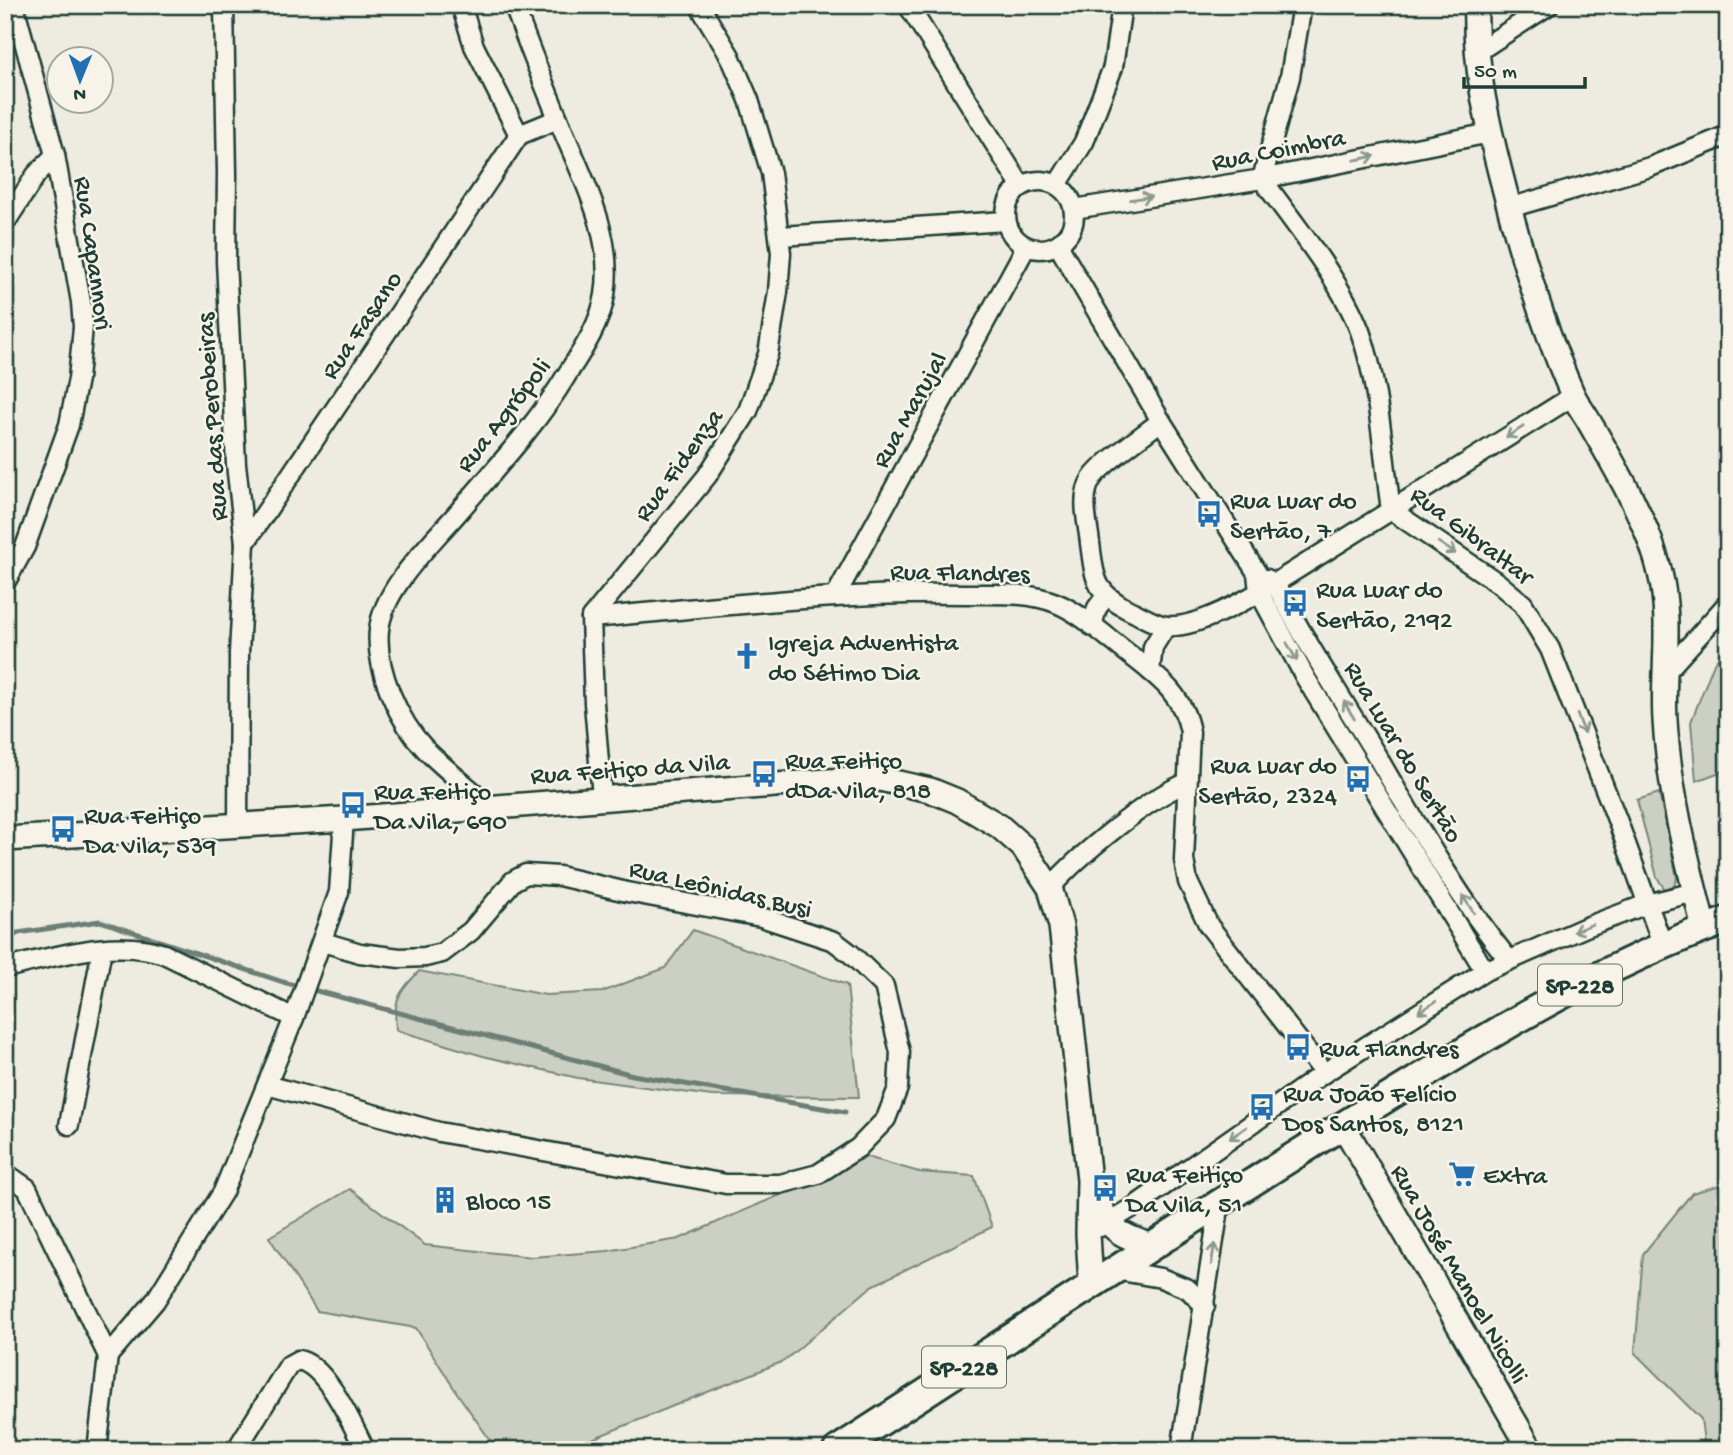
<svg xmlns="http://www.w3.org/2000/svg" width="1733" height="1455" font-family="'Gochi Hand',sans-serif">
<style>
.green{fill:#cccfc4;stroke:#76867c;stroke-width:2}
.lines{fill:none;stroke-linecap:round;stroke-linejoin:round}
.stream{stroke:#6c7e74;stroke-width:5}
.street-casing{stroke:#1f3d34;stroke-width:23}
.secondary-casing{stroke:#1f3d34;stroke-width:28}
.primary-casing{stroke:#1f3d34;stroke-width:32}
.street{stroke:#f7f3e8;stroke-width:18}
.secondary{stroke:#f7f3e8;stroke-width:23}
.primary{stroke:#f7f3e8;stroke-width:26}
.oneway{stroke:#8b988e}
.labels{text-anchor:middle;stroke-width:5;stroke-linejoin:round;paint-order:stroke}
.shield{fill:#f7f3e8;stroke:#60746a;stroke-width:2}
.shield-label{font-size:24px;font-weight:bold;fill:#1f3d34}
.street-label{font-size:26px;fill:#1f3d34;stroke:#f7f3e8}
.poi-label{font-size:26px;fill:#1f3d34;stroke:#f7f3e8;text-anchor:start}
</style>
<rect width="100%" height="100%" fill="#eeece1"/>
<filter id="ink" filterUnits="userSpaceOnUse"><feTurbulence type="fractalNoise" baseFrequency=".0143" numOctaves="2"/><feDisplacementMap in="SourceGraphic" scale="14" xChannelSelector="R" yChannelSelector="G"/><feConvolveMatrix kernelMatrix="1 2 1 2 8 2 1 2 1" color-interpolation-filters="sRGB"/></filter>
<g filter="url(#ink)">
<g class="green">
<path d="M 1728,644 L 1728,769 L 1696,781 L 1691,722 L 1714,663 Z"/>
<path d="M 1659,793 L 1677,878 L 1674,886 L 1665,890 L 1657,877 L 1637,800 Z"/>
<path d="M 693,930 L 847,985 L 859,1097 L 712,1096 L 578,1078 L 483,1056 L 396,1030 C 393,998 399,993 419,971 L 546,995 L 602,992 L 665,968 Z"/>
<path d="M 867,1157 L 919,1172 L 974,1176 L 992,1227 L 872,1286 L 784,1361 L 565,1450 L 497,1450 L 457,1393 L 416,1328 L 317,1311 L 269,1237 L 350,1189 L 425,1245 L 532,1257 L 607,1251 L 679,1239 Z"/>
<path d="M 1728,1183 L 1728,1450 L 1705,1450 L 1701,1419 L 1635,1353 L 1643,1254 L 1692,1193 Z"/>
</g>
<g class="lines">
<path class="stream" d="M 5,941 L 18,933 L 100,921 L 283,982 L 633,1075 L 845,1112"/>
<defs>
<g id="street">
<path d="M 224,5 L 227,174 L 226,261 L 236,464 L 245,543 L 239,653 L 238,825"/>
<path d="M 461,5 L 474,46 L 519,135 L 558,119"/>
<path d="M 908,5 L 1021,186"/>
<path d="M 1302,5 L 1290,77 L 1262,179 C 1295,225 1340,279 1360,331 C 1379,383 1383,454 1391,510 L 1498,583 L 1523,604 L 1550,649 L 1618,822 L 1663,946"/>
<path d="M 1477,52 L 1549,5"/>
<circle cx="1040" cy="215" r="34"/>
<path d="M 1057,185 L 1084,142 L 1113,67 L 1122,5"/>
<path d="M 1509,208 L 1650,167 L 1728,135"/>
<path d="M 1074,209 L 1262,179 L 1490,133"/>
<path d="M 5,223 L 36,175 L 55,155"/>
<path d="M 781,236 L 1005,221"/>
<path d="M 1058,245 L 1161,421 L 1257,573 L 1259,592 L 1305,677 L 1485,971"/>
<path d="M 1161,421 C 1145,434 1099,465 1091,480 C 1080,498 1088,523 1090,543 C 1095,581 1095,593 1131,611 C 1142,616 1154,624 1166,626 C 1197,629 1248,599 1275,583 L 1573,396"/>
<path d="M 245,543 L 519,135"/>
<path d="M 1267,579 L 1275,583 C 1305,642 1341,697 1375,753 C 1416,823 1457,896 1508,959"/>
<path d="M 5,583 L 25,547 L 69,425 L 78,379 L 83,327 L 81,302 L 55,155 L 14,5"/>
<path d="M 835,597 L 1026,247"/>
<path d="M 591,618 L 707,476 L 748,411 L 768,354 L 778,292 L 781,253 L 771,173 L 749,100 L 730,56 L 699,5"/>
<path d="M 1092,626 L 1097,608 L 1106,596"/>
<path d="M 1150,671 L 1153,647 L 1166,626"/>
<path d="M 1664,674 L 1728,603"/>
<path d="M 602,797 L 594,703 L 591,618 C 716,607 842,591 967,594 C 997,594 1029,592 1056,603 C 1083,614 1111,641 1134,658 C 1161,679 1184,697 1190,732 L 1184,860 L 1188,882 L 1209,926 L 1324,1073"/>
<path d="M 490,806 C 469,788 446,770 426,750 C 399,722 375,670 379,630 C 383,587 435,540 461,509 C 497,467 537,424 566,376 C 582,351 600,325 605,295 C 614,238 586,185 564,133 C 547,91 529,49 514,5"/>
<path d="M 1050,888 C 1077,857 1150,796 1187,783"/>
<path d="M 5,968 C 54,957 116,937 164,954 L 294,1018"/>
<path d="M 267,1085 L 439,1132 L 726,1184 L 780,1184 L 818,1174 L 858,1148 L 886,1119 L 898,1088 L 900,1052 L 884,986 L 851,954 L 834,941 L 761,917 L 627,892 L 559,876 L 526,874 L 513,881 L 471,931 L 442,953 L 425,957 L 400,958 L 360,953 L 323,942"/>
<path d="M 69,1125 L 102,949"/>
<path d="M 5,1173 L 27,1188 L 108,1356"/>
<path d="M 1100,1227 L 1135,1206 L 1324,1073 L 1485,971 L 1586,927 L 1647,904 L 1695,892"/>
<path d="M 1115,1270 L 1161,1278 L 1188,1289 L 1205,1306"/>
<path d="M 108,1356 L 155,1301 L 223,1192 L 294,1018 L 339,892 L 344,819"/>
<path d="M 97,1450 L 108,1356"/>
<path d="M 236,1450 L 289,1365 L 298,1360 C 326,1364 353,1426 365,1450"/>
<path d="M 1181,1450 L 1220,1202"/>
</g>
<g id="secondary">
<path d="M 1476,5 C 1474,63 1486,117 1500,172 C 1519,247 1541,322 1572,393 C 1577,404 1585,414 1591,425 C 1616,468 1649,524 1660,573 C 1672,620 1662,672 1665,720 C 1669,791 1687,860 1704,928"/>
<path d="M 5,839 L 344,819 L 827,781 L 880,779 L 930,790 L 957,801 L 999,826 L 1023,847 L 1050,888 L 1061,926 L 1089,1180 L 1088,1234 L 1091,1285"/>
<path d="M 1343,1125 L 1531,1450"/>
<path d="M 1093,1190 C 1110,1229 1110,1231 1152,1246"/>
</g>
<path id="primary" d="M 837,1450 C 1008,1340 1177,1228 1350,1121 C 1471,1046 1593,968 1728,920"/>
</defs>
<use href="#street" class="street-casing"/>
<use href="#secondary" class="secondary-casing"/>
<use href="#primary" class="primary-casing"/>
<use href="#street" class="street"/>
<use href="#secondary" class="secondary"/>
<use href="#primary" class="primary"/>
</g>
<defs><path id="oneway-shaft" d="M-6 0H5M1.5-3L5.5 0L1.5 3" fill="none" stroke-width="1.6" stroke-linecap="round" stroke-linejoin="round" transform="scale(1.75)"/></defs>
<g class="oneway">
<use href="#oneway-shaft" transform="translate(1365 158) rotate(-11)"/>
<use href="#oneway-shaft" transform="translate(1141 198) rotate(-9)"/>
<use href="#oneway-shaft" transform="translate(1515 432) rotate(148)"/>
<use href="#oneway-shaft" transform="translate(1447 548) rotate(34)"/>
<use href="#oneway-shaft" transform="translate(1292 652) rotate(61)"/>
<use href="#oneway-shaft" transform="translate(1349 710) rotate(-121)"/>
<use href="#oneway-shaft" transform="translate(1581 724) rotate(68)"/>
<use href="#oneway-shaft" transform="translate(1468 904) rotate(-123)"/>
<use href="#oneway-shaft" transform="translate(1583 928) rotate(158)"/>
<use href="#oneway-shaft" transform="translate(1427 1007) rotate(148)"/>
<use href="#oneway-shaft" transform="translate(1238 1133) rotate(145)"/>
<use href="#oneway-shaft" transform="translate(1213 1254) rotate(-82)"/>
</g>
</g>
<defs>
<symbol id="bus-bare" viewBox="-9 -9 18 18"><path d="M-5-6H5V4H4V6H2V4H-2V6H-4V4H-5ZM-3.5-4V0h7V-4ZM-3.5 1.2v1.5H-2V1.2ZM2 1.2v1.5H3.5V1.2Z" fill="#1f6fb2" stroke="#f7f3e8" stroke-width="2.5" paint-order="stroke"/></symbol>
<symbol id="church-bare" viewBox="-9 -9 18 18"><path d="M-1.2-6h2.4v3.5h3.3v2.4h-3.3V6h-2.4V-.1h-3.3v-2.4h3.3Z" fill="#1f6fb2" stroke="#f7f3e8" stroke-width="2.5" paint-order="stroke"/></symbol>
<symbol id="supermarket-bare" viewBox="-9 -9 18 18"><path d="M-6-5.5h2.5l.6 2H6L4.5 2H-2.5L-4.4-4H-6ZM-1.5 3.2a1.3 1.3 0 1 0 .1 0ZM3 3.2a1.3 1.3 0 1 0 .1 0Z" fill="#1f6fb2" stroke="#f7f3e8" stroke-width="2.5" paint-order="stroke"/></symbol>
<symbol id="building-bare" viewBox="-9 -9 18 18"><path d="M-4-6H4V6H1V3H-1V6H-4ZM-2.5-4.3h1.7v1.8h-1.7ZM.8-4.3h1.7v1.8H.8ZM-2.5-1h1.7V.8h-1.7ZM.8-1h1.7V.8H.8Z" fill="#1f6fb2" stroke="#f7f3e8" stroke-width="2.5" paint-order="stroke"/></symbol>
</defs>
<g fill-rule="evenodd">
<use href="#bus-bare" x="1190" y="495" width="38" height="38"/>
<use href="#bus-bare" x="1276" y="584" width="38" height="38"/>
<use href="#church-bare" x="728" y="637" width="38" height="38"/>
<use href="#bus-bare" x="745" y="755" width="38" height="38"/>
<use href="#bus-bare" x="1339" y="760" width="38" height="38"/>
<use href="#bus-bare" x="334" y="786" width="38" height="38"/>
<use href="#bus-bare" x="44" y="810" width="38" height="38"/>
<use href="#bus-bare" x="1279" y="1028" width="38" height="38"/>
<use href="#bus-bare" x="1243" y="1088" width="38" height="38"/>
<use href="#supermarket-bare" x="1443" y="1155" width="38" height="38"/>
<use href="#bus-bare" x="1086" y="1169" width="38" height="38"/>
<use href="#building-bare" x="426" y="1181" width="38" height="38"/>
</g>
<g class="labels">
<g class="shield">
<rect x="1538" y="964.5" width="84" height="41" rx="5"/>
<rect x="922" y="1346.5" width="84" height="41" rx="5"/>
</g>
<g class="shield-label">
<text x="1580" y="993">SP-228</text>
<text x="964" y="1375">SP-228</text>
</g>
<g class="street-label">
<text transform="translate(1278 148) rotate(-11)" y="9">Rua Coimbra</text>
<text transform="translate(95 253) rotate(82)" y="9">Rua Capannori</text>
<text transform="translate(360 324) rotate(-56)" y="9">Rua Fasano</text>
<text transform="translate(908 409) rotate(-61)" y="9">Rua Marujal</text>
<text transform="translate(502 414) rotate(-52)" y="9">Rua Agrópoli</text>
<text transform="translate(210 417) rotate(-94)" y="9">Rua das Perobeiras</text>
<text transform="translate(677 464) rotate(-54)" y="9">Rua Fidenza</text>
<text transform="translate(1473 534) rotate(37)" y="9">Rua Gibraltar</text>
<text transform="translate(960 571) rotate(1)" y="9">Rua Flandres</text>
<text transform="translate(1405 751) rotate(59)" y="9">Rua Luar do Sertão</text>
<text transform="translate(630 767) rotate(-4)" y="9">Rua Feitiço da Vila</text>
<text transform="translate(721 887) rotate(13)" y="9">Rua Leônidas Busi</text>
<text transform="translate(1461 1273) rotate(60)" y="9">Rua José Manoel Nicolli</text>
</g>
<g class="poi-label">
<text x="1230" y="508">Rua Luar do<tspan x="1230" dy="30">Sertão, 7</tspan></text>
<text x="1316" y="597">Rua Luar do<tspan x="1316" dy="30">Sertão, 2192</tspan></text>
<text x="768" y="650">Igreja Adventista<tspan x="768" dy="30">do Sétimo Dia</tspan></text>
<text x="785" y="768">Rua Feitiço<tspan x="785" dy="30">dDa Vila, 818</tspan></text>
<text x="1337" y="773" text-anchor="end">Rua Luar do<tspan x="1337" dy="30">Sertão, 2324</tspan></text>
<text x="374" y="799">Rua Feitiço<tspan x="374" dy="30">Da Vila, 690</tspan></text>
<text x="84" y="823">Rua Feitiço<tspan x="84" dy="30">Da Vila, 539</tspan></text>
<text x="1319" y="1056">Rua Flandres</text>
<text x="1283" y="1101">Rua João Felício<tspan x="1283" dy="30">Dos Santos, 8121</tspan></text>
<text x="1126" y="1182">Rua Feitiço<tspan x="1126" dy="30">Da Vila, 51</tspan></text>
<text x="1483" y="1183">Extra</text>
<text x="466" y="1209">Bloco 15</text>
</g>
</g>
<rect width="1733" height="1455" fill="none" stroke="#f7f3e8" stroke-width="28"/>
<rect x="14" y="14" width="1705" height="1427" fill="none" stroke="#1f3d34" stroke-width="2.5" filter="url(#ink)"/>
<g transform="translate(80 80) rotate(181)"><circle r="33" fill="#f7f3e8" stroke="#a1aaa0" stroke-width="2"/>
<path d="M0-5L12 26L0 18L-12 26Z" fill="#1f6fb2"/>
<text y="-10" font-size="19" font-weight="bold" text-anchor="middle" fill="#1f3d34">N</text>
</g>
<path d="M1464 77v10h121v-10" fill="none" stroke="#1f3d34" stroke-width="3.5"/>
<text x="1474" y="77" font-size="21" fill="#1f3d34" stroke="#f7f3e8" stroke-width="5" paint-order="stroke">50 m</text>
</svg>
